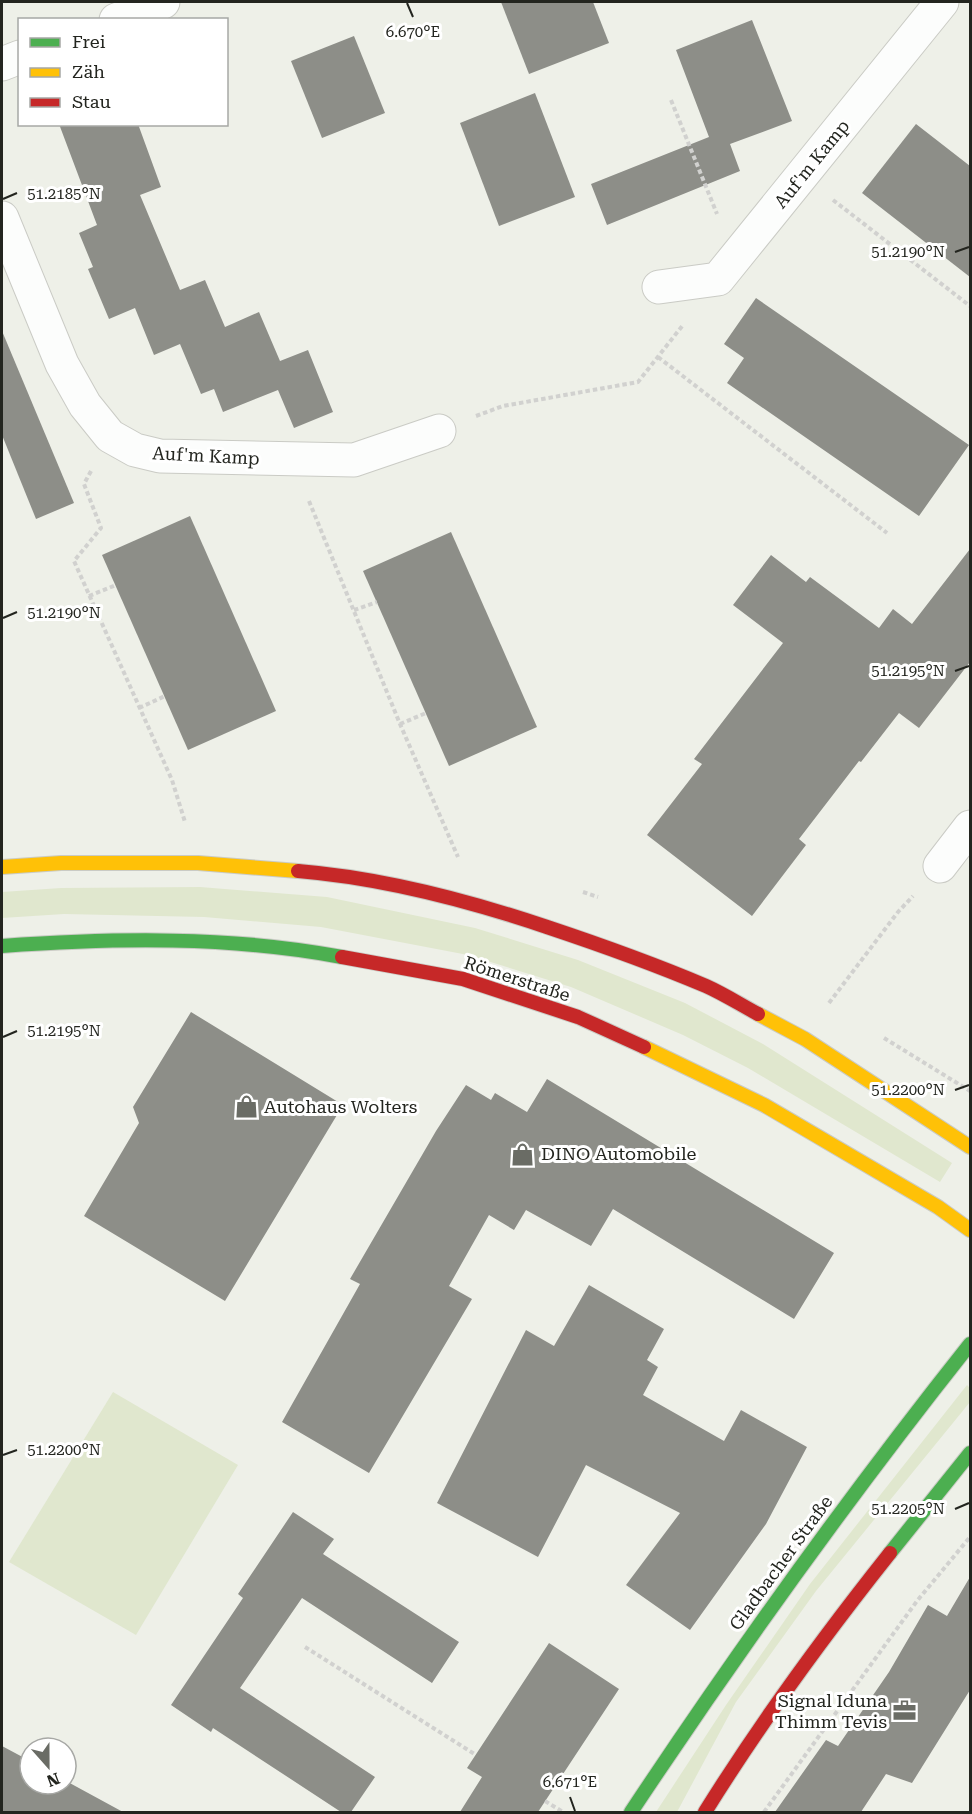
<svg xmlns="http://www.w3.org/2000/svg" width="972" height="1814" font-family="'Roboto Serif',serif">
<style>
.green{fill:#e0e7ce}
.building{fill:#8d8e88}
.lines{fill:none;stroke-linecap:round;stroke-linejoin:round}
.street-casing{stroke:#cacbc5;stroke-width:35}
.fast-casing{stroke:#cacbc5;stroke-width:16}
.slow-casing{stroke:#cacbc5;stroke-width:16}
.jam-casing{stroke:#cacbc5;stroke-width:16}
.path{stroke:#d1d1cf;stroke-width:4;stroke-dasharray:4.5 3;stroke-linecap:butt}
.street{stroke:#fcfdfc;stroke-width:33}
.fast{stroke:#4caf50;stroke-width:14}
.slow{stroke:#ffc107;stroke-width:14}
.jam{stroke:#c62828;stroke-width:14}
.ticks{fill:none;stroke:#23251f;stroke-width:2}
.labels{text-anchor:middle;stroke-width:6;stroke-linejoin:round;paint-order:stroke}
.street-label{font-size:18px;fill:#23251f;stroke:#fff}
.poi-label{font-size:18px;fill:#23251f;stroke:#fff;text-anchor:start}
.ticks-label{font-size:15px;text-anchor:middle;fill:#23251f;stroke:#fff;stroke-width:6;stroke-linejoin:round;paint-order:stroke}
</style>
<rect width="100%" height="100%" fill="#eef0e8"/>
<g class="green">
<path d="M 200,887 L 327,897 L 475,928 L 578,960 L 685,1003 L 763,1044 L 952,1163 L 940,1182 L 748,1068 L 683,1035 L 571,987 L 468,955 L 321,927 L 204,917 L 64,914 L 2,918 L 2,892 L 61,888 Z"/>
<path d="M 967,1385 L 970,1388 L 970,1402 L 816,1591 L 736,1702 L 677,1812 L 656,1812 L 726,1705 L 810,1584 Z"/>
<path d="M 113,1392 L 238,1465 L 136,1635 L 9,1562 Z"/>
</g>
<g class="building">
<path d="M 501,2 L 593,2 L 609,43 L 529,74 Z"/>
<path d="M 752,20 L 792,121 L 730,144 L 740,171 L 607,225 L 591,184 L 709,137 L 676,50 Z"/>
<path d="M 354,36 L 385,113 L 322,138 L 291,61 Z"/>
<path d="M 535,93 L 575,197 L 499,226 L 460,123 Z"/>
<path d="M 59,124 L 138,124 L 161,187 L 140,195 L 180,290 L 205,280 L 225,327 L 259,312 L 280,361 L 308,350 L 333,412 L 294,428 L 278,390 L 223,412 L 214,389 L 201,394 L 180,344 L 154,355 L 135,308 L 109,319 L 88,269 L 93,267 L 79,233 L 97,225 Z"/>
<path d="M 916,124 L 970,166 L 970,277 L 862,193 Z"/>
<path d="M 756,298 L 969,445 L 919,516 L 727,383 L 744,358 L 724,344 Z"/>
<path d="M 2,331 L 74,503 L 36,519 L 2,435 Z"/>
<path d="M 190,516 L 276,711 L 188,750 L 102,555 Z"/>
<path d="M 451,532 L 537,727 L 449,766 L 363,571 Z"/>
<path d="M 970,549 L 970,662 L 919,728 L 899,713 L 861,762 L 859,761 L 799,839 L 806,845 L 752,916 L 647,835 L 702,764 L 694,759 L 783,643 L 733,605 L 771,555 L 806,582 L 810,577 L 879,628 L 893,609 L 912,624 Z"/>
<path d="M 191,1012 L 343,1105 L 225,1301 L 84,1216 L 139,1123 L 133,1107 Z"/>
<path d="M 547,1079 L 834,1253 L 794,1319 L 613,1209 L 591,1246 L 526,1210 L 514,1230 L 489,1215 L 449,1286 L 472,1299 L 369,1473 L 282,1422 L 360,1284 L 350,1279 L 436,1131 L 466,1085 L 491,1100 L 495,1093 L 527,1112 Z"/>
<path d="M 589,1285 L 664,1329 L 647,1360 L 658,1367 L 643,1395 L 724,1441 L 741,1410 L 807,1447 L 766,1524 L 690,1630 L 626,1585 L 680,1513 L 586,1465 L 538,1557 L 437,1503 L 526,1330 L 554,1346 Z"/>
<path d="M 293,1512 L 334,1539 L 323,1554 L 459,1642 L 432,1683 L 302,1598 L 240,1688 L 375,1777 L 351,1812 L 341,1812 L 213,1728 L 211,1732 L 171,1705 L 243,1598 L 238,1594 Z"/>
<path d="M 970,1577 L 970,1690 L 912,1783 L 886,1774 L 861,1812 L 775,1812 L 826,1740 L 838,1746 L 889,1672 L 928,1605 L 947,1616 Z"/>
<path d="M 549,1643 L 619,1689 L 538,1812 L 460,1812 L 482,1777 L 467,1768 Z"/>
<path d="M 2,1746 L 30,1761 L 30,1784 L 66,1784 L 66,1781 L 123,1812 L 2,1812 Z"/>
</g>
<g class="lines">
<defs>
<g id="street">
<path d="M 116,20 L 163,2"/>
<path d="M 2,64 L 20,57"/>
<path d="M 2,218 L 62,364 L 85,405 L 110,436 L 135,450 L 160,456 L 354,460 L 439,431"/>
<path d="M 659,287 L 718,279 L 942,2"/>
<path d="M 940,866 L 970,827"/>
</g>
<g id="fast">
<path d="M 2,946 C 115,938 231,936 342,957"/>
<path d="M 890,1553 L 970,1453"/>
<path d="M 631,1812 C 738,1651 850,1495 970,1344"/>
</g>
<g id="slow">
<path d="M 2,867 L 61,863 L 198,863 L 298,871"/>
<path d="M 758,1014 L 805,1039 L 970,1147"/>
<path d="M 644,1047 L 764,1105 L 938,1207 L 970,1230"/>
</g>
<g id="jam">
<path d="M 298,871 C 383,878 467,900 547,927 C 601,945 654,964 706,986 C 724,994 741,1005 758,1014"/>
<path d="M 342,957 L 463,979 L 578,1017 L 644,1047"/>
<path d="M 705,1812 C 761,1722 824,1636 890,1553"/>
</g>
</defs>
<use href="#street" class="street-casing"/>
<use href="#fast" class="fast-casing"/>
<use href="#slow" class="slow-casing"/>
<use href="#jam" class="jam-casing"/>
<g class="path">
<path d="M 671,100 L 717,214"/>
<path d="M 833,200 L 970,306"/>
<path d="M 658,357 L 887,533"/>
<path d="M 476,416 L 503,406 L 638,382 L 683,325"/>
<path d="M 91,471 L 84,484 L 101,528 L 74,561 L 172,780 L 185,822"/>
<path d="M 309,501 L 400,724 L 458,857"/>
<path d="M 89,596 L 116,585"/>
<path d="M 354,610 L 377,602"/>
<path d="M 139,708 L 165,696"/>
<path d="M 400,724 L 426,713"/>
<path d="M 583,892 L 598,897"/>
<path d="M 829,1003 L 898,912 L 913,896"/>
<path d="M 884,1038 L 970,1091"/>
<path d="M 305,1647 L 476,1755"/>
<path d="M 545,1801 L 563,1812"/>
<path d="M 764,1812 L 917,1601 L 970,1537"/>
</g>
<use href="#street" class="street"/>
<use href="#fast" class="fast"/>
<use href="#slow" class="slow"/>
<use href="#jam" class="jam"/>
</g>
<path class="ticks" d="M 407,3 L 413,17M 3,199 L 17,193M 955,252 L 969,247M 3,618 L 17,612M 955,671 L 969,666M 3,1037 L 17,1031M 955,1090 L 969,1085M 3,1455 L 17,1450M 955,1509 L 969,1503M 570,1797 L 575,1811"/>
<defs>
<symbol id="shop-bare" viewBox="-9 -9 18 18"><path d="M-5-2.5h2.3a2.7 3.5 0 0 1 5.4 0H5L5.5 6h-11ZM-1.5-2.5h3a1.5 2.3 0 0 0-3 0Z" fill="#6a6c65" stroke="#fff" stroke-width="2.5" paint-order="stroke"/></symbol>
<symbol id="office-bare" viewBox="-9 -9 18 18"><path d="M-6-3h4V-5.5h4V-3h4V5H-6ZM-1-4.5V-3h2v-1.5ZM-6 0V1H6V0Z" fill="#6a6c65" stroke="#fff" stroke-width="2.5" paint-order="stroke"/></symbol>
</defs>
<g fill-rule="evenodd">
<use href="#shop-bare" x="230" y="1090" width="33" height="33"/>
<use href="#shop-bare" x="506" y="1138" width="33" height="33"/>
<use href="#office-bare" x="888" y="1694" width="33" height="33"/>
</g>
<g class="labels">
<g class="street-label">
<text transform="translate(812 164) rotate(-51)" y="6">Auf'm Kamp</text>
<text transform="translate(206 456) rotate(3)" y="6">Auf'm Kamp</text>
<text transform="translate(517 979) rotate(18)" y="6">Römerstraße</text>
<text transform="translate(781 1563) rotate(-54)" y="6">Gladbacher Straße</text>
</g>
<g class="poi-label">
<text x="264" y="1113">Autohaus Wolters</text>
<text x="541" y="1160">DINO Automobile</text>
<text x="887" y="1707" text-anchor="end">Signal Iduna<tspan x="887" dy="21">Thimm Tevis</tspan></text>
</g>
</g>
<g class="ticks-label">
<text x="413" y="37">6.670°E</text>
<text x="64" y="199">51.2185°N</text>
<text x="908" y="257">51.2190°N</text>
<text x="64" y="618">51.2190°N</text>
<text x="908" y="676">51.2195°N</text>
<text x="64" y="1036">51.2195°N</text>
<text x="908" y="1095">51.2200°N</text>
<text x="64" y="1455">51.2200°N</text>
<text x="908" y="1514">51.2205°N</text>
<text x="570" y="1787">6.671°E</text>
</g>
<rect width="972" height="1814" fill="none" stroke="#23251f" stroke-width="6"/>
<rect x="18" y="18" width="210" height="108" fill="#ffffff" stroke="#a7a8a5" stroke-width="1.5"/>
<rect x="30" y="38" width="30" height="9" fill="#4caf50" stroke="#a7a8a5" stroke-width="1.5"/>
<text x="72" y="48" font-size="18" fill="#23251f">Frei</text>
<rect x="30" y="68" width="30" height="9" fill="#ffc107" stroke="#a7a8a5" stroke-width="1.5"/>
<text x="72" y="78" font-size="18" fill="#23251f">Zäh</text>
<rect x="30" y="98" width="30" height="9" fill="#c62828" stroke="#a7a8a5" stroke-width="1.5"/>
<text x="72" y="108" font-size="18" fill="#23251f">Stau</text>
<g transform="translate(48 1766) rotate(159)"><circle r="28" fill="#ffffff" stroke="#a7a8a5" stroke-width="1.5"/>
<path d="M0-4.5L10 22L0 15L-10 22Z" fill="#6a6c65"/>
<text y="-9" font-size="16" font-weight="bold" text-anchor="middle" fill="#23251f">N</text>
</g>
</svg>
